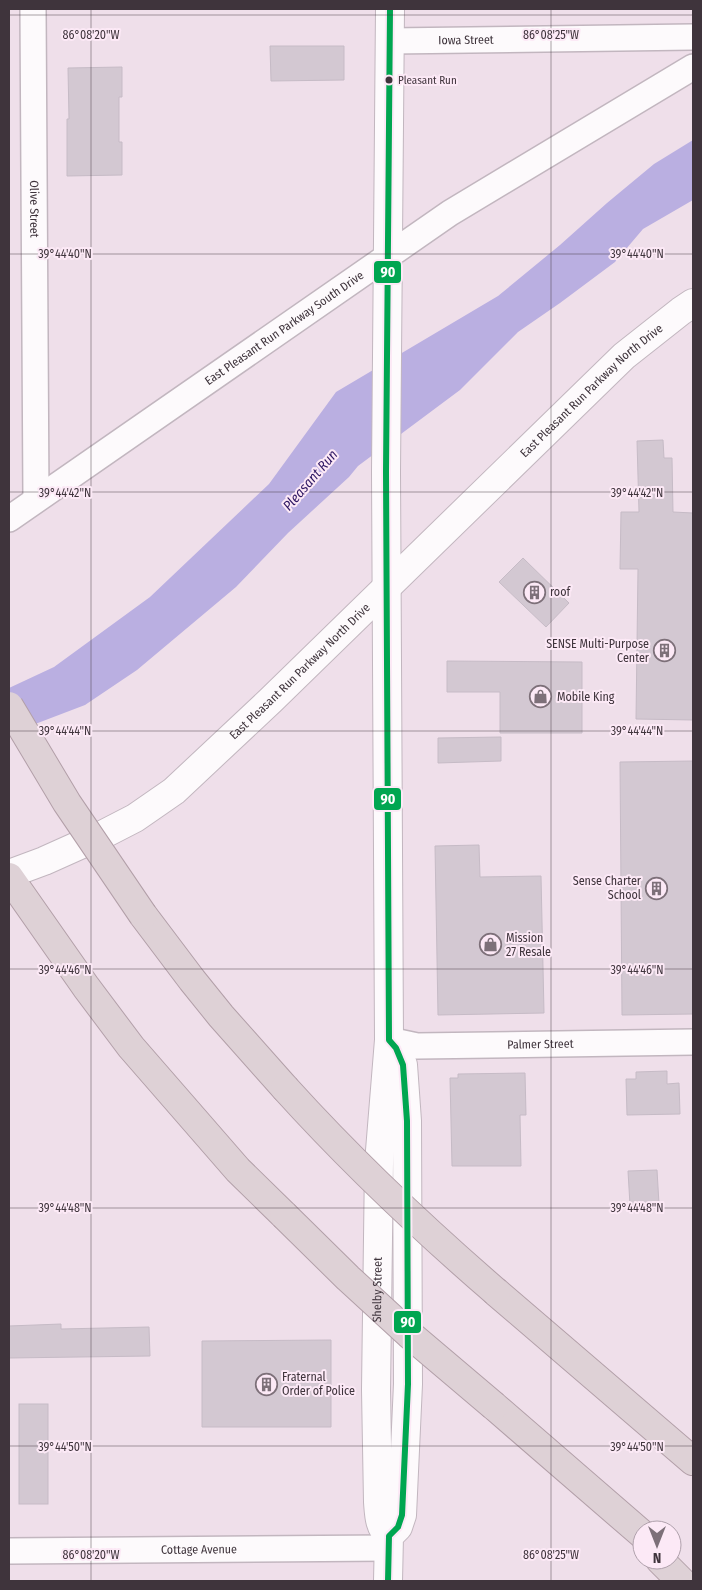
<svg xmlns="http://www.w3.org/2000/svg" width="702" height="1590" font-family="'Fira Sans Condensed',sans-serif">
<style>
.water{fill:#baafe1}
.building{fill:#d3c8d2;stroke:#c6bbc6}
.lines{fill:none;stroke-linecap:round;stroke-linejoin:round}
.minor-casing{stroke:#c2b6bf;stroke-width:28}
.tertiary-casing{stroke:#c2b6bf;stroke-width:30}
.secondary-casing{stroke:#c2b6bf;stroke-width:30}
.motorway-casing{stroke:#b29fa8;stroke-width:30}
.minor{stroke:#fdfafc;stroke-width:25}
.tertiary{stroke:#fdfafc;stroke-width:28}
.secondary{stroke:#fdfafc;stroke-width:28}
.motorway{stroke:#ded1d6;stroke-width:28}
.motorway-bridge-casing{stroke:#b29fa8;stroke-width:30;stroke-linecap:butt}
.motorway-bridge{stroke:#ded1d6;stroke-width:28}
.bus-1-casing{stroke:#fce9f6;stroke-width:10}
.bus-1{stroke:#00a651;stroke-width:6}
.ticks{fill:none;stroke:#3f343c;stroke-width:1;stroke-opacity:0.45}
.bus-dot{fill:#3f343c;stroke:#fce9f6;stroke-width:2}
.labels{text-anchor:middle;stroke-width:4;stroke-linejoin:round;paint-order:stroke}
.bus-label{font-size:11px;fill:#3f343c;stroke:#fce9f6;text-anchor:start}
.street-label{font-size:12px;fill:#3f343c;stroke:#fce9f6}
.poi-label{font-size:12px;fill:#3f343c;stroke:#fce9f6;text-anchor:start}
.water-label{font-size:14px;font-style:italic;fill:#2e1763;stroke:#fce9f6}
.ticks-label{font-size:12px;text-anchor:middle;fill:#3f343c;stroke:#fce9f6;stroke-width:4;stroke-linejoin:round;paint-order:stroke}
.line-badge{stroke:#fce9f6;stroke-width:2}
.badge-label{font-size:14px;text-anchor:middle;font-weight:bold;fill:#fff}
</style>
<rect width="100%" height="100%" fill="#efdfea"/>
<path class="water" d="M 693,140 L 693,200 L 643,229 L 615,262 L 560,303 L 518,332 L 460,390 L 358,466 L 349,477 L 288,533 L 236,587 L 137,670 L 85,705 L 9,734 L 9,688 L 54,667 L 150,597 L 269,484 L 336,392 L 498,296 L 560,245 L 607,203 L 654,164 Z"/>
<g class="building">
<path d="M 270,46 L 344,46 L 344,80 L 271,81 Z"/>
<path d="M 122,67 L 122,97 L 119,97 L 119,142 L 122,142 L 122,175 L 67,176 L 67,119 L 69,119 L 68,68 Z"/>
<path d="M 663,440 L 664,458 L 672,458 L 673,512 L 693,513 L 693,720 L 636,719 L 638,569 L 620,569 L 621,512 L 639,512 L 637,441 Z"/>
<path d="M 523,558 L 569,603 L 546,627 L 499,582 Z"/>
<path d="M 447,661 L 582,662 L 582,733 L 500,733 L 500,692 L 447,692 Z"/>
<path d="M 501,737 L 501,761 L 438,763 L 438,738 Z"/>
<path d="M 693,761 L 693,1014 L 622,1015 L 620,762 Z"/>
<path d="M 479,845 L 480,877 L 541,876 L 544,1013 L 438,1015 L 435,846 Z"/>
<path d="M 667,1071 L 667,1084 L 679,1083 L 680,1114 L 627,1115 L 626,1079 L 636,1079 L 636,1072 Z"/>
<path d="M 525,1073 L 526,1115 L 520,1115 L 521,1166 L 452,1166 L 450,1078 L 458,1078 L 458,1074 Z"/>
<path d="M 657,1170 L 659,1204 L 630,1205 L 628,1171 Z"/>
<path d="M 61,1324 L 61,1329 L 149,1327 L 150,1356 L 9,1358 L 9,1326 Z"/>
<path d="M 331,1340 L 331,1427 L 202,1427 L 202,1341 Z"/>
<rect x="19" y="1404" width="29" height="100"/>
</g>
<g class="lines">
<defs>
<g id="minor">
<path id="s1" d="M 33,9 L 36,499"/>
<path id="s2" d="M 390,41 L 693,37"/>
<path id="s3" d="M 9,519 L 450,213 L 693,67"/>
<path id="s4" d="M 389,1040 L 417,1046 L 693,1042"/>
<path id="s5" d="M 9,1551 L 389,1548"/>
</g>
<g id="tertiary">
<path id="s6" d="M 9,874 L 44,861 L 102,835 L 135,818 L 174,791 L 271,700 L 624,356 L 681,311 L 693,303"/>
</g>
<g id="secondary">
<path id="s7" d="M 389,1536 C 379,1527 379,1515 378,1502 L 376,1390 L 379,1163 L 389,1040 L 386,472 L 390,9"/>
<path d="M 388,1581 L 389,1536 L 398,1527 L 402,1515 L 408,1384 L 407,1121 L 403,1065 L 398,1051"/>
</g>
<g id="motorway">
<path d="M 9,877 L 86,987 L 131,1047 L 238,1170 L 284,1215"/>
<path d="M 143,915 L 192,980 L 221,1016 L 285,1088"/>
<path d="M 496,1292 L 693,1461"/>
<path d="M 494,1406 L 642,1534"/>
<path d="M 660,1560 L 681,1581"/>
</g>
</defs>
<use href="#minor" class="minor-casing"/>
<use href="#tertiary" class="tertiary-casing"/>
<use href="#secondary" class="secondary-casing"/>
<use href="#motorway" class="motorway-casing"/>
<use href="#minor" class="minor"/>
<use href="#tertiary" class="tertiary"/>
<use href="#secondary" class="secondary"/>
<use href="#motorway" class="motorway"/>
<defs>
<g id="motorway-bridge">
<path d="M 9,706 L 67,803 L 143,915"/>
<path d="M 285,1088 C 351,1161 422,1228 496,1292"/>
<path d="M 284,1215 L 348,1278 L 409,1334 L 494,1406"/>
</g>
</defs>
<use href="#motorway-bridge" class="motorway-bridge-casing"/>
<use href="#motorway-bridge" class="motorway-bridge"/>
<defs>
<path id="bus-1" d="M 388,1581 L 389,1536 L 398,1527 L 402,1515 L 408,1384 L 407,1121 L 403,1065 L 396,1048 L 389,1040 L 386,472 L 390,9"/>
</defs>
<use href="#bus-1" class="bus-1-casing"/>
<use href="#bus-1" class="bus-1"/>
</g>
<path class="ticks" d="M 91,9 L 91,1581M 551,9 L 551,1581M 9,15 L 693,15M 9,254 L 693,254M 9,492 L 693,492M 9,731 L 693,731M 9,969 L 693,969M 9,1208 L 693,1208M 9,1446 L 693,1446"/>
<defs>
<symbol id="building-ring" viewBox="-11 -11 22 22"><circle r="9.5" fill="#fce9f6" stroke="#7d7079" stroke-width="1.5"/><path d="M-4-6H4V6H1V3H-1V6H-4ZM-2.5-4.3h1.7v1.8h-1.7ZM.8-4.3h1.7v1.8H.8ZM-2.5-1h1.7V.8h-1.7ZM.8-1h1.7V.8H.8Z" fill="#7d7079"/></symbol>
<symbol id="shop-ring" viewBox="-11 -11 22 22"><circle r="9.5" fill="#fce9f6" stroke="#7d7079" stroke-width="1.5"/><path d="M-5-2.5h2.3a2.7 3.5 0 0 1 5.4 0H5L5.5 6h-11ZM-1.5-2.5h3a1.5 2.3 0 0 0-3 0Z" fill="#7d7079"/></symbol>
</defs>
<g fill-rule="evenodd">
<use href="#building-ring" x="522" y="580" width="25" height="25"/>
<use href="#building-ring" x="652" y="638" width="25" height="25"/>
<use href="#shop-ring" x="528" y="684" width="25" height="25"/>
<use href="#building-ring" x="644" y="876" width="25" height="25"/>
<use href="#shop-ring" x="478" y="932" width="25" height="25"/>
<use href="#building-ring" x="254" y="1372" width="25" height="25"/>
</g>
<circle class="bus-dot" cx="389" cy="80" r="4.5"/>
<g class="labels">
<g class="bus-label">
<text x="398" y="84">Pleasant Run</text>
</g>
<g class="street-label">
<text dy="4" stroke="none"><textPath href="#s2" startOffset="76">Iowa Street</textPath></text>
<text dy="4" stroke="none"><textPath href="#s1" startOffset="200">Olive Street</textPath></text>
<text dy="4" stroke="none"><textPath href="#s3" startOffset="335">East Pleasant Run Parkway South Drive</textPath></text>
<text dy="4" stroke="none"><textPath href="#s6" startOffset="764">East Pleasant Run Parkway North Drive</textPath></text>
<text dy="4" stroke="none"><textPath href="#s6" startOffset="359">East Pleasant Run Parkway North Drive</textPath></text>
<text dy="4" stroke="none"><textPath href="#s4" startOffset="152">Palmer Street</textPath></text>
<text dy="4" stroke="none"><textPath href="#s7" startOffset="249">Shelby Street</textPath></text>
<text dy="4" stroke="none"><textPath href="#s5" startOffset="190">Cottage Avenue</textPath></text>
</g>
<g class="poi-label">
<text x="550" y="596">roof</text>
<text x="649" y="648" text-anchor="end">SENSE Multi-Purpose<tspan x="649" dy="14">Center</tspan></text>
<text x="557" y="701">Mobile King</text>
<text x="641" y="885" text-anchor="end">Sense Charter<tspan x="641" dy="14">School</tspan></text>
<text x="506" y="942">Mission<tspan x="506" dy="14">27 Resale</tspan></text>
<text x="282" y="1381">Fraternal<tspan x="282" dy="14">Order of Police</tspan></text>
</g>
<g class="water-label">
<text transform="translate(310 480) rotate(-49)" y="5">Pleasant Run</text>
</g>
</g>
<g class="ticks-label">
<text x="91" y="39">86°08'20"W</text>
<text x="551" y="39">86°08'25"W</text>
<text x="637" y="258">39°44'40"N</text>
<text x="65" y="258">39°44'40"N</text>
<text x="637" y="497">39°44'42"N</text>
<text x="65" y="497">39°44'42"N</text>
<text x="637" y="735">39°44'44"N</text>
<text x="65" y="735">39°44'44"N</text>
<text x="637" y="974">39°44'46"N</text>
<text x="65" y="974">39°44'46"N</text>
<text x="637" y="1212">39°44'48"N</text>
<text x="65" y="1212">39°44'48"N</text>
<text x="65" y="1451">39°44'50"N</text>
<text x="637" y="1451">39°44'50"N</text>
<text x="91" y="1559">86°08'20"W</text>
<text x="551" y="1559">86°08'25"W</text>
</g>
<g class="line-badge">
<rect x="373" y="260" width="29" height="24" rx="5" fill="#00a651"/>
<rect x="373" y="787" width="29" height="24" rx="5" fill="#00a651"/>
<rect x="393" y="1310" width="29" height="24" rx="5" fill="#00a651"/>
</g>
<g class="badge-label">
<text x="388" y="277">90</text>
<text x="388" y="804">90</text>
<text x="408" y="1327">90</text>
</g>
<rect width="702" height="1590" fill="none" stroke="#3f343c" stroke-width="20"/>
<g transform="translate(657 1545) rotate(180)"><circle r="24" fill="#fce9f6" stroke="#b0a1ac"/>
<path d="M0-4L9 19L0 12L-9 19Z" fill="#7d7079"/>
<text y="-8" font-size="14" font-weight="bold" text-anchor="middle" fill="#3f343c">N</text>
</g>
</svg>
